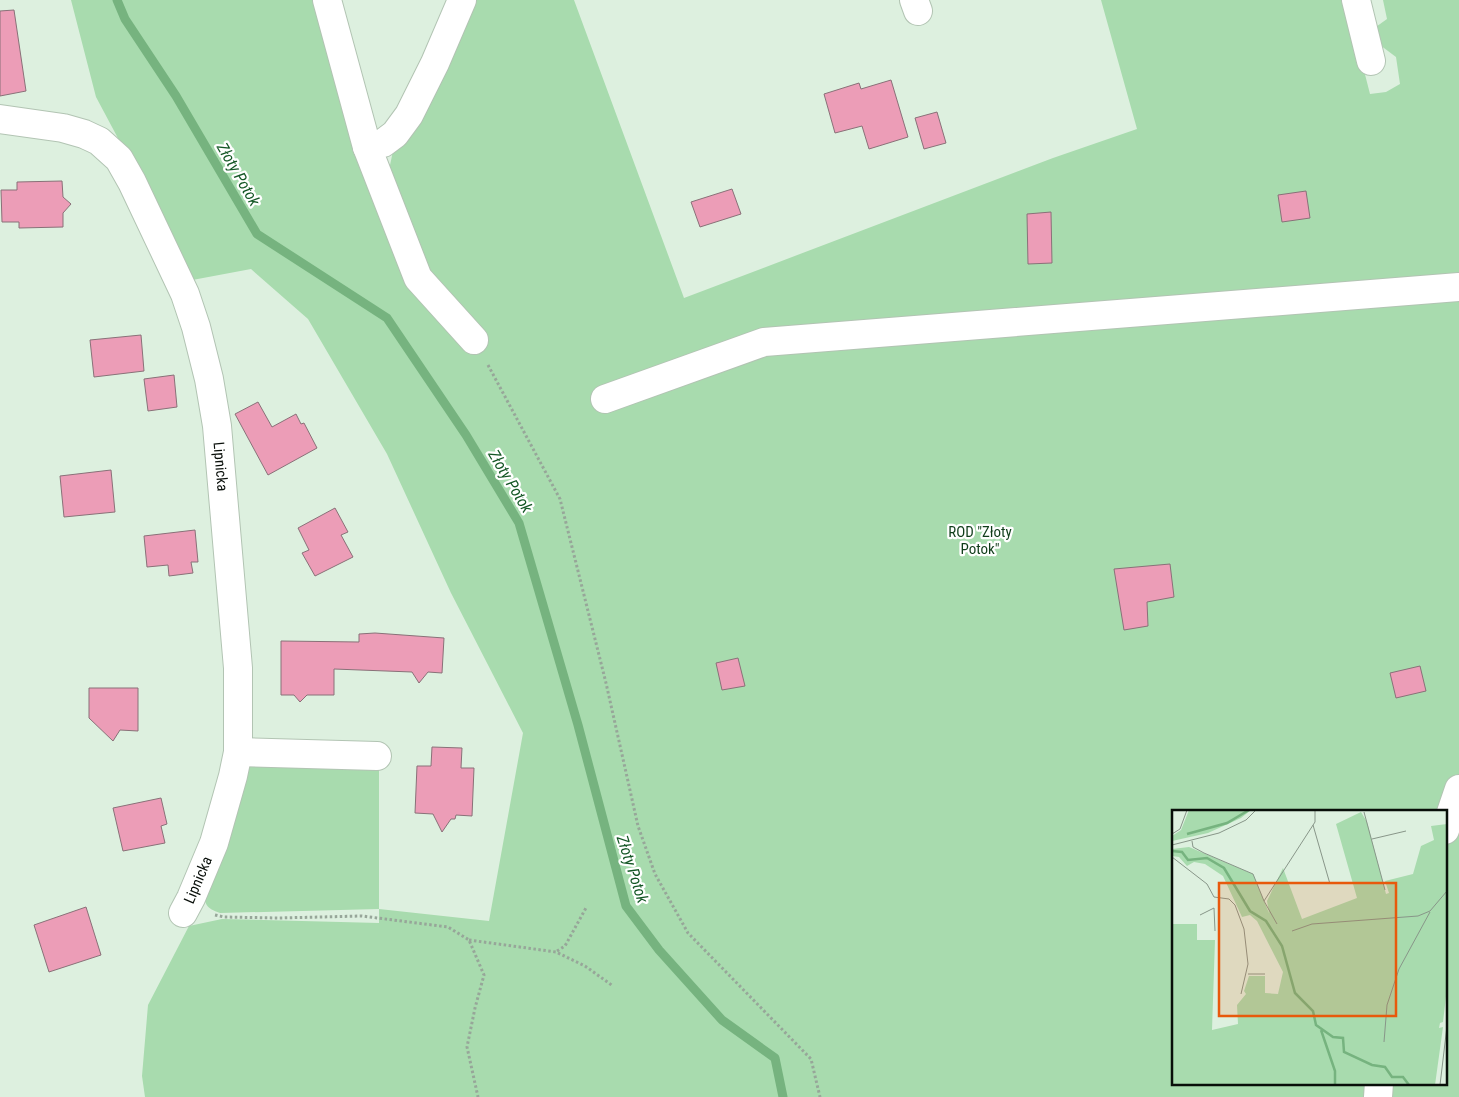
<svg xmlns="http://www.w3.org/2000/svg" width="1459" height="1097" font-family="'Roboto Condensed',sans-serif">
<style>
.green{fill:#a8dbae;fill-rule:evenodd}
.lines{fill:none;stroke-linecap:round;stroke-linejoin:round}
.stream{stroke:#76b37f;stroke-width:9}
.building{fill:#ec9db7;stroke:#897178}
.minor-casing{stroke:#b2c4b3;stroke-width:30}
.path{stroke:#97a699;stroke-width:3;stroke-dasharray:2.5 2.5;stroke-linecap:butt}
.minor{stroke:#fff;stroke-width:28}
.labels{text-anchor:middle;stroke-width:4.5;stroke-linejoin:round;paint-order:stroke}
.street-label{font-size:15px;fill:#080e09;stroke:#fff}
.park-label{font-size:15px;fill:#103d1a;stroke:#fff}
.water-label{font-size:16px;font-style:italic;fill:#145725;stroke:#fff}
.inset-river{fill:none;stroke:#76b37f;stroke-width:2.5}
.inset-road{fill:none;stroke:#889689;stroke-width:1}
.view{fill:#e8590c;fill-opacity:0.15;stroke:#e8590c;stroke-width:2.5}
.inset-edge{fill:none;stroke:#080e09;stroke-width:2.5}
</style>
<rect width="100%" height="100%" fill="#ddf0df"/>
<path class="green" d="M 71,0 L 321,0 L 389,170 L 393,151 L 466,0 L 574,0 L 684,298 L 1053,158 L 1137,129 L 1101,0 L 1346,0 L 1370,94 L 1386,92 L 1400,84 L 1396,57 L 1376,42 L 1373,29 L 1387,19 L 1383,0 L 1459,0 L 1459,1097 L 145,1097 L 142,1076 L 148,1005 L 189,926 L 222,919 L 379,923 L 379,909 L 220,913 C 206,908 205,905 203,890 L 246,768 L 259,762 L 379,765 L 379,909 L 489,921 L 523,733 L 451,593 L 387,454 L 308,319 L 251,269 L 187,281 L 120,142 L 96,97 ZM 1173,811 L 1445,811 L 1445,1083 L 1173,1083 Z"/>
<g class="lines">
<path class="stream" d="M 117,0 L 125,19 L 176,96 L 257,234 L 387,318 L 466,435 L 519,523 L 578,725 L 626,906 L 659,950 L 722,1020 L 775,1058 L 783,1097"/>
</g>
<g class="building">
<path d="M 14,10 L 26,91 L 0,96 L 0,11 Z"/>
<path d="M 891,80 L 908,137 L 869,149 L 862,126 L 835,133 L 824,94 L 859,83 L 861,89 Z"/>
<path d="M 937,112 L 946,143 L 924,149 L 915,118 Z"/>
<path d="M 62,181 L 63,197 L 71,204 L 63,213 L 63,227 L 19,228 L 19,222 L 2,222 L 1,190 L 17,190 L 17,182 Z"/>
<path d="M 732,189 L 741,214 L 700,227 L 691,202 Z"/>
<path d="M 1306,191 L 1310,218 L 1282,222 L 1278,195 Z"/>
<path d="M 1051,212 L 1052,263 L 1028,264 L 1027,214 Z"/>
<path d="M 141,335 L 144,371 L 94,377 L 90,340 Z"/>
<path d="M 174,375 L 177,407 L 148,411 L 144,379 Z"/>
<path d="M 258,402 L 272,427 L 296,414 L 301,424 L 304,423 L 317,448 L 268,475 L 235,414 Z"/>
<path d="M 111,470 L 115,512 L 64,517 L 60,476 Z"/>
<path d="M 335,508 L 348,532 L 341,535 L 353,557 L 315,576 L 302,553 L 309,550 L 298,528 Z"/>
<path d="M 195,530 L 198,562 L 191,562 L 193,573 L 169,576 L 168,565 L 147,567 L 144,536 Z"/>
<path d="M 1170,564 L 1174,597 L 1147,602 L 1148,626 L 1124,630 L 1114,569 Z"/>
<path d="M 375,633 L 444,638 L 442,673 L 428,672 L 419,683 L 412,672 L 334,669 L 334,695 L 307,695 L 300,702 L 294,695 L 281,695 L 281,641 L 359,642 L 359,634 Z"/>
<path d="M 738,658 L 745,686 L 722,690 L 716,663 Z"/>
<path d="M 1420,666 L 1426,691 L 1396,698 L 1390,673 Z"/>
<path d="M 89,688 L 138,688 L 138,731 L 120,730 L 113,741 L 89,718 Z"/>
<path d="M 432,747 L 462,748 L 461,768 L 474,768 L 472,816 L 456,815 L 455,819 L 451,819 L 442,832 L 433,814 L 415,813 L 417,766 L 431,766 Z"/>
<path d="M 161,798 L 167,824 L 161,826 L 165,843 L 123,851 L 113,808 Z"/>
<path d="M 86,907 L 101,955 L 49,972 L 34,925 Z"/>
</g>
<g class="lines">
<defs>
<g id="minor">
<path d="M 327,0 L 367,147 L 383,143 L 395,134 L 409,115 L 435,63 L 462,0"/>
<path d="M 914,0 L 918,11"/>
<path d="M 1356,0 L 1371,61"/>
<path id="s1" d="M 0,119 L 63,128 L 84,134 L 99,141 L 119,159 L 132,182 L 185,294 L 196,327 L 209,379 L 217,426 L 238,668 L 238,752 L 233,776 L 214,843 L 191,898 L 183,913"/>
<path d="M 367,147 L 418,278 L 474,340"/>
<path d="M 605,399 L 764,342 L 1459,287"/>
<path d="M 238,752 L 377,756"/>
<path d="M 1445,830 L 1459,789"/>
<path d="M 1378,1097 L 1379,1083"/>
</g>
</defs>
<use href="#minor" class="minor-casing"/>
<g class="path">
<path d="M 488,365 L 560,499 L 606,683 L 638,826 L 655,874 L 688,933 L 811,1059 L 820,1097"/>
<path d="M 215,915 L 224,917 L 279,918 L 362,916 L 448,927 L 469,940 L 484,975 L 475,1008 L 467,1047 L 478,1097"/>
<path d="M 469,940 L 556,952 L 585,966 L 613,986"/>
<path d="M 557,951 L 565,946 L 587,906"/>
</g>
<use href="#minor" class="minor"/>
</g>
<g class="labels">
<g class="street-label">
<text dy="5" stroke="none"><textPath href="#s1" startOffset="456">Lipnicka</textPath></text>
<text transform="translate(198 880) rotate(-67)" y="5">Lipnicka</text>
</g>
<g class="park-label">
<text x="980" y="537">ROD "Złoty<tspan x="980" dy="17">Potok"</tspan></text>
</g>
<g class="water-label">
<text transform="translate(239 174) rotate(60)" y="6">Złoty Potok</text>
<text transform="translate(511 481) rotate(59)" y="6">Złoty Potok</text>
<text transform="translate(633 869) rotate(72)" y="6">Złoty Potok</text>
</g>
</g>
<g transform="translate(1172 810)">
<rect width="275" height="275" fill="#ddf0df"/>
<path d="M 17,0 L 79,0 L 69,8 L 36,23 L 0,31 L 0,26 L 9,20 ZM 189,2 L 195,12 L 214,84 L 217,83 L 213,71 L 241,64 L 249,36 L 262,30 L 259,16 L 275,14 L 275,178 L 271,212 L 268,213 L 267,218 L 271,217 L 263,275 L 0,275 L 0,114 L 25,114 L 25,130 L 43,130 L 40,220 L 66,214 L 65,195 L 74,184 L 72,181 L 77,166 L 93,166 L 93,183 L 106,184 L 111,162 L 85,111 L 78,105 L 70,107 L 51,66 L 33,54 L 22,52 L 15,56 L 7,47 L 0,46 L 0,39 L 17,37 L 81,64 L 97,103 L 95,91 L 111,58 L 130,109 L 185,88 L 164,14 Z" fill="#a8dbae"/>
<path class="inset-river" d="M 15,24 L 55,13 L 77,0M 0,41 L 10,42 L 16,50 L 35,48 L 52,58 L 78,101 L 94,111 L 110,136 L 123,183 L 141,201 L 144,215 L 161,227 L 171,228 L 172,242 L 200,255 L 213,257 L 220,267 L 231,267 L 237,275M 149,220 L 163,261 L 163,275"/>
<path class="inset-road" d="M 192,2 L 213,80M 141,15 L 158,74M 0,24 L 8,19 L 15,0M 200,29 L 234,21M 20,31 L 21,37 L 32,43 L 81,64 L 92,91 L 143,12 L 143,0M 0,35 L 47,23 L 74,10 L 84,0M 0,47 L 35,74 L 42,87 L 57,89 L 63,95 L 72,119 L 76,154 L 69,184M 92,91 L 105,114M 28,105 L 42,98 L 43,121M 120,121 L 140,114 L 246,106 L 258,101 L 275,81M 76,164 L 93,164M 212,232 L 215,195 L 227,159 L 258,102M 268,275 L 275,216"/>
<path class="view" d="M 47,73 L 224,73 L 224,206 L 47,206 Z"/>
<rect width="275" height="275" class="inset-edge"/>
</g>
</svg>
